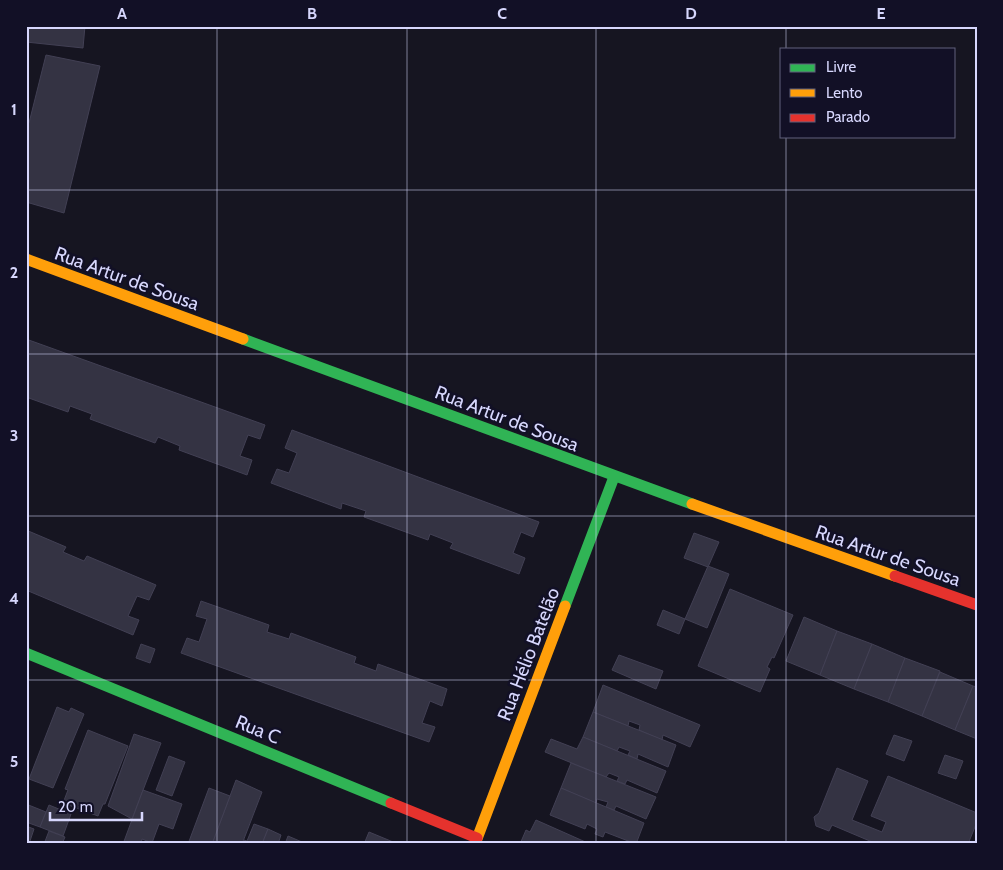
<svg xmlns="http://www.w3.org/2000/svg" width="1003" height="870" font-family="Cabin,sans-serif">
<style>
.building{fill:#343343;stroke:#424054}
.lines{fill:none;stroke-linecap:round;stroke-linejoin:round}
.fast{stroke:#30b455;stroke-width:11}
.slow{stroke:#ff9f0a;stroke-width:11}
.jam{stroke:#e5322d;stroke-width:11}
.grid{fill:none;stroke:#d7d7fd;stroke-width:1;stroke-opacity:0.55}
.labels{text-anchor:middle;stroke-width:5;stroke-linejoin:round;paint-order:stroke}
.street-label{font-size:19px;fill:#d7d7fd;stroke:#121026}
.neatline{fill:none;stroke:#d7d7fd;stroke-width:2}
.grid-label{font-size:16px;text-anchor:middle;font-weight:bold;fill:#d7d7fd}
</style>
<rect width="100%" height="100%" fill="#161521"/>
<g class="building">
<path d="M 26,26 L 85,26 L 83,48 L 26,42 Z"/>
<path d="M 46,55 L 100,66 L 64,213 L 26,202 L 26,122 L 29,123 Z"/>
<path d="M 26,339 L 265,425 L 260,439 L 248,435 L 240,456 L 252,460 L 247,475 L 179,450 L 180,446 L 158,437 L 155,443 L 90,419 L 92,414 L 70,406 L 68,412 L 26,397 Z"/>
<path d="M 292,430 L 539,522 L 533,537 L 521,532 L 513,553 L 525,558 L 519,574 L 450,548 L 453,543 L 430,534 L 428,540 L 364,517 L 366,511 L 342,503 L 341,509 L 271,483 L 277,469 L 289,473 L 297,453 L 285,448 Z"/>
<path d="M 26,530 L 66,547 L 63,552 L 84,561 L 87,556 L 156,585 L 149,600 L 137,596 L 128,616 L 139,620 L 133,635 L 26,590 Z"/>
<path d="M 694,533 L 719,542 L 708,567 L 684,558 Z"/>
<path d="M 708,566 L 729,574 L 707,628 L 685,619 Z"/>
<path d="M 730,589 L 793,615 L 774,658 L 772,657 L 767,667 L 770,669 L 760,692 L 698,666 Z"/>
<path d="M 201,601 L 269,625 L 267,632 L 289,639 L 291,633 L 356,657 L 354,663 L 376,671 L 378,664 L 447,689 L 442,706 L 430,701 L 422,723 L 435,727 L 429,742 L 181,653 L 187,638 L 199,642 L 207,619 L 196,616 Z"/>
<path d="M 663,610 L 685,619 L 679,634 L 657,625 Z"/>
<path d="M 804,617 L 837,631 L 820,675 L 786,661 Z"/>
<path d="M 837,631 L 872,644 L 854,689 L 820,675 Z"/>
<path d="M 141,644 L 155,649 L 150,663 L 136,658 Z"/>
<path d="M 872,644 L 905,658 L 888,702 L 854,689 Z"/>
<path d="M 619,655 L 663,671 L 656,689 L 612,670 Z"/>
<path d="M 905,658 L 940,671 L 922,716 L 888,702 Z"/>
<path d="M 940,672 L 973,686 L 955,730 L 922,716 Z"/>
<path d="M 603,685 L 700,725 L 690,747 L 663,735 L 662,740 L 639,730 L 640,725 L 629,721 L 628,726 L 593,712 Z"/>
<path d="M 973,686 L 977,687 L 977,739 L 955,730 Z"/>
<path d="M 57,707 L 69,712 L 71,708 L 84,714 L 53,788 L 29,779 Z"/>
<path d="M 593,712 L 676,745 L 668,767 L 638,754 L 637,759 L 628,755 L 630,751 L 619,747 L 617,751 L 583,737 Z"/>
<path d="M 88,730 L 128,746 L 105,804 L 103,804 L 98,816 L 63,803 L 68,790 L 65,789 Z"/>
<path d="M 134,734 L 161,743 L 132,819 L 108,806 Z"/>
<path d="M 894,735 L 912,741 L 904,761 L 886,754 Z"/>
<path d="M 583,737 L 666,771 L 657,793 L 627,780 L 625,784 L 617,781 L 619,777 L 609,773 L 606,777 L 545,752 L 551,739 L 577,749 Z"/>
<path d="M 945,755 L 963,761 L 956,779 L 938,773 Z"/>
<path d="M 169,756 L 185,762 L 172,796 L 156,790 Z"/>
<path d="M 571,763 L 656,797 L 646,819 L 616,806 L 614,810 L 606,807 L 608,802 L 597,799 L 596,803 L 561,788 Z"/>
<path d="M 837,768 L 868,781 L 852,820 L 882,832 L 886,822 L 871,816 L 888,776 L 977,813 L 977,822 L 968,844 L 877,844 L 832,825 L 829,831 L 816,826 L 814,817 L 819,813 Z"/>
<path d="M 236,780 L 262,792 L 242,844 L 212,844 Z"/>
<path d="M 209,788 L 230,796 L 212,844 L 188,844 Z"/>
<path d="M 561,788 L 644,823 L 636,844 L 605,832 L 603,837 L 595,834 L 597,829 L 587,824 L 585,829 L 550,815 Z"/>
<path d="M 143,790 L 182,804 L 173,829 L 159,824 L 152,843 L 142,839 L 141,844 L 123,844 Z"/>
<path d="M 26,804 L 46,812 L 40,827 L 26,822 Z"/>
<path d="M 49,805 L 71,814 L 63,836 L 40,827 Z"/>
<path d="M 536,820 L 590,844 L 520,844 L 526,830 L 530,832 Z"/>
<path d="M 254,824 L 268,829 L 262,844 L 242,844 L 244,840 L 247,841 Z"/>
<path d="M 26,826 L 34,829 L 29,844 L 26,844 Z"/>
<path d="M 268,829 L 281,835 L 278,844 L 262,844 Z"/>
<path d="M 49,831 L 65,837 L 62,844 L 44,844 Z"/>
<path d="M 369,832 L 398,844 L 364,844 Z"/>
<path d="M 288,836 L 302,842 L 302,844 L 285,844 Z"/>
</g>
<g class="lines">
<g class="fast">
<path d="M 243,339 L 692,504"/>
<path d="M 565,606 L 614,477"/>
<path d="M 26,653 L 391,803"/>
</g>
<g class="slow">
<path d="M 26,259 L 243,339"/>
<path d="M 692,504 L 895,576"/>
<path d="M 475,844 L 565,606"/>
</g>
<g class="jam">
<path d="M 895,576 L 977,605"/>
<path d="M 391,803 L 477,838"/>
</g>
</g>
<path class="grid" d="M 217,26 L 217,844M 407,26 L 407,844M 596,26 L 596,844M 786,26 L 786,49M 786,136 L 786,844M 26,190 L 977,190M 26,354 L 977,354M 26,516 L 977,516M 26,680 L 977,680"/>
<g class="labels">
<g class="street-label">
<text transform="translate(127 278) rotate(20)" y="7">Rua Artur de Sousa</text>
<text transform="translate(507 418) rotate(21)" y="7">Rua Artur de Sousa</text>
<text transform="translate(888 555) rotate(19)" y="7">Rua Artur de Sousa</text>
<text transform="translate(528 654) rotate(-69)" y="7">Rua Hélio Batelão</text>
<text transform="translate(258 729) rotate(22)" y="7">Rua C</text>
</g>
</g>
<rect width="1003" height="870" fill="none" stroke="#121026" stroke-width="55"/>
<rect x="780" y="48" width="175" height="90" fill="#121026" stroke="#61607c"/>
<rect x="790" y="64" width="25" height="8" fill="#30b455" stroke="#61607c"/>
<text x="826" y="72" font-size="15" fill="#d7d7fd">Livre</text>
<rect x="790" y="89" width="25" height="8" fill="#ff9f0a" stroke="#61607c"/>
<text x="826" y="98" font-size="15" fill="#d7d7fd">Lento</text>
<rect x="790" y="114" width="25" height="8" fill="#e5322d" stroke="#61607c"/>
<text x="826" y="122" font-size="15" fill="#d7d7fd">Parado</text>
<path d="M50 812v8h92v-8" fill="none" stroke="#d7d7fd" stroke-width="2.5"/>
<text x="58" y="812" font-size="15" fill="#d7d7fd" stroke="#121026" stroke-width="4" paint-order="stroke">20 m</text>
<rect x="28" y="28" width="948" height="814" class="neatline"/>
<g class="grid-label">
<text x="122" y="19">A</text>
<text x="312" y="19">B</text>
<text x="502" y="19">C</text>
<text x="691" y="19">D</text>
<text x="881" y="19">E</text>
<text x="14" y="115">1</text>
<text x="14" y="278">2</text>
<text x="14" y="441">3</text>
<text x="14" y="604">4</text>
<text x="14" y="767">5</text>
</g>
</svg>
